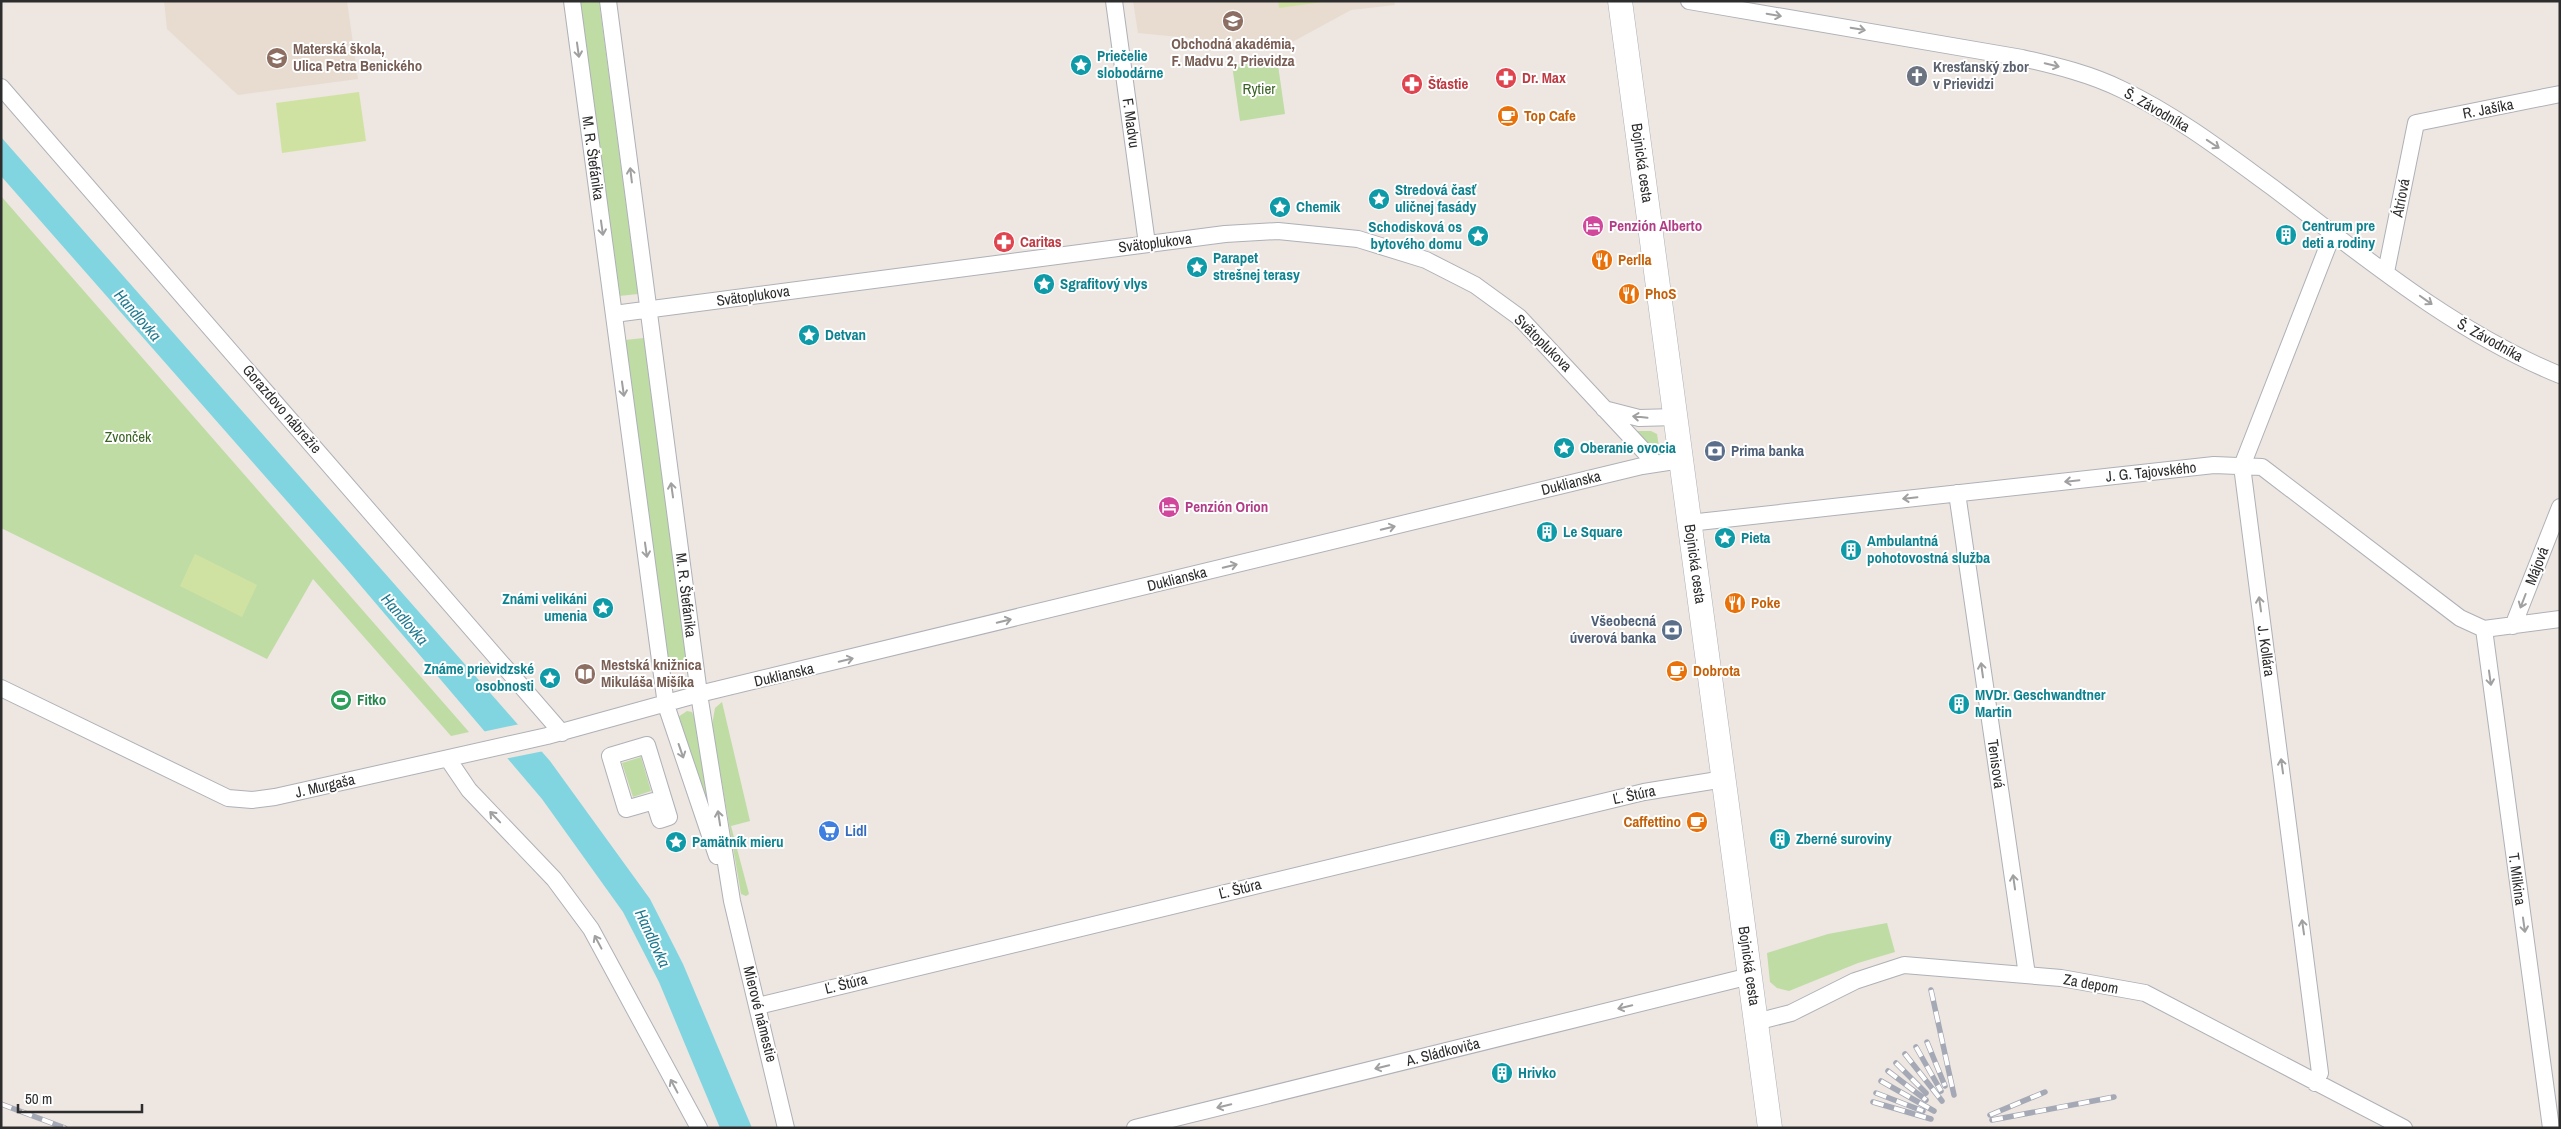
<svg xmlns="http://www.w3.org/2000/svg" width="2561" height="1129" viewBox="0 0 2561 1129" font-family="'Archivo Narrow',sans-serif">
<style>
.education{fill:#e8dcd0}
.green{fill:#bfdca5}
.pitch{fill:#d0e2a2}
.water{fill:#81d5e1}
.pier{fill:#ede6e1}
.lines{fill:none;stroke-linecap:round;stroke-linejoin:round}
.street-casing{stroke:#aeb1b7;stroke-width:18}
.secondary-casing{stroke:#aeb1b7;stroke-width:25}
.street{stroke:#fff;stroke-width:16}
.secondary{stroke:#fff;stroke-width:24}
.rail-casing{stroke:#a4a9b5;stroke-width:5.5}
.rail{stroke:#fff;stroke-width:4;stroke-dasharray:11;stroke-linecap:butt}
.oneway{stroke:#a0a0a0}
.labels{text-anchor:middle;stroke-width:4;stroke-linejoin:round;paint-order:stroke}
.education-label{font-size:15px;font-weight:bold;fill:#785e54;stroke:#fff;text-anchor:start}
.culture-label{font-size:15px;font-weight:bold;fill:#0d838f;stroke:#fff;text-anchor:start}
.worship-label{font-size:15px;font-weight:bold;fill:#5b616d;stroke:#fff;text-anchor:start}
.health-label{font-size:15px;font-weight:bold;fill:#be3a42;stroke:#fff;text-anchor:start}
.park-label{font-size:15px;fill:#3a6324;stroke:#fff}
.street-label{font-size:15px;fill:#2d2d2d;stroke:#fff}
.food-label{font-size:15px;font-weight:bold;fill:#c56008;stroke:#fff;text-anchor:start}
.hotel-label{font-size:15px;font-weight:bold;fill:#b23c85;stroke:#fff;text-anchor:start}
.service-label{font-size:15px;font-weight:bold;fill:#4e5e75;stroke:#fff;text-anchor:start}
.leisure-label{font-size:15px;font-weight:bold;fill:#27864d;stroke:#fff;text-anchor:start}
.shop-label{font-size:15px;font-weight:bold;fill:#366cbe;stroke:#fff;text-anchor:start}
.water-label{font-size:16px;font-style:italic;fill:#1e7990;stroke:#fff}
</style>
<rect width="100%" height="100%" fill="#ede6e1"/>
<!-- education -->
<path class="education" d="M164 1H347L358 79 238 95 167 29Z
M1133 1H1394L1395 5 1351 10 1283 47 1138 33Z"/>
<!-- green -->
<path class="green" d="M580 1H599L638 294 619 296Z
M1277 58 1285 114 1240 121 1232 65Z
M1 196 469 732 451 736 313 579 267 659 1 528Z
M644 338 688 668 669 671 625 340Z
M1633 431H1651L1657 434 1659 447 1648 446Z
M722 702 750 821 731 826 749 894 746 896 741 894 712 725 715 708Z
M687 711 692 712 695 720 712 813 708 814 678 717Z
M641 757 651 791 633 797 622 763Z
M1887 923 1895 952 1858 963 1789 991 1777 988 1770 982 1767 953 1828 934Z"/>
<!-- pitch -->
<path class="pitch" d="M1278 1H1323V2L1279 8Z
M359 92 366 141 282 153 276 103Z
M195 554 257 585 242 617 180 586Z"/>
<!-- water -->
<path class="water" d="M1 137 550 761 650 899 683 964 752 1128H720L659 982 623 912 542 799 344 566 1 176Z"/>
<!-- pier -->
<path class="pier" d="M520 724 544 751 504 759 482 732Z"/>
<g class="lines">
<!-- street casing -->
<g class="street-casing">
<path id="street" d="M572 1 666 705 717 856
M608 1 699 694 732 901 786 1128
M1114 1 1147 244
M1689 1 2022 58C2057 66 2091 74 2123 90 2177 116 2224 152 2272 187 2363 256 2454 332 2560 375
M1 87 562 733
M2386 272 2416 123 2560 94
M614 314 1225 234 1278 231 1358 239 1426 260 1475 285 1519 317 1656 464
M1604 409 1639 418 1676 417
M1957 493 2027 975
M1689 523 2214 465 2262 467 2460 618 2484 629 2560 619
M2513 626 2560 507
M2484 629 2551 1128
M1 688 228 798 252 800 275 797 547 736 699 694 1642 466 1681 460
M647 745 669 817 660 820 654 801 626 809 610 756Z
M448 759 469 790 554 879 591 929 699 1128
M758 1006 1644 792 1724 779
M1756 1022 1791 1013 1855 981 1904 965 2061 978 2145 993 2404 1128
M2315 1083 2320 1073 2242 466 2333 233
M1135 1128 1750 976"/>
</g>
<!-- secondary casing -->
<g class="secondary-casing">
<path id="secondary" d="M1620 1 1770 1128"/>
</g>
<!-- street -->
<use href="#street" class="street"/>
<!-- secondary -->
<use href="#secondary" class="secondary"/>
<!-- rail casing -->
<g class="rail-casing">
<path id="rail" d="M1931 990 1954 1095
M1927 1042 1945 1086
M1916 1047 1941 1091
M1905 1054 1942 1101
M1896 1063 1926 1093
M1888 1071 1926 1100
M1881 1081 1934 1111
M1876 1093 1923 1111
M1873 1102 1931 1119
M1 1104 65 1128
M1990 1115 2045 1092
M1992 1120 2114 1097"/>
</g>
<!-- rail -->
<use href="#rail" class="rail"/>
</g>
<!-- one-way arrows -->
<defs><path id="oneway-shaft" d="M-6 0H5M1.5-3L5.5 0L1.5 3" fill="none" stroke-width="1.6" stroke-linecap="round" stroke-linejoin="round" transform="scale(1.25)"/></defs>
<g class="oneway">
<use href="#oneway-shaft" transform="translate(1774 15) rotate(10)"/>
<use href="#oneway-shaft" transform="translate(1858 29) rotate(10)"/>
<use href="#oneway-shaft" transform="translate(578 50) rotate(82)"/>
<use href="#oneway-shaft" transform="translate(2052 65) rotate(13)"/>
<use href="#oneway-shaft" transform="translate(2213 144) rotate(34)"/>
<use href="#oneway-shaft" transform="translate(631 175) rotate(-97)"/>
<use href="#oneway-shaft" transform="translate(602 228) rotate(82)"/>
<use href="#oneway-shaft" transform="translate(2426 300) rotate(35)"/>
<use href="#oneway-shaft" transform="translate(623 389) rotate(82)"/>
<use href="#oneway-shaft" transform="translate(1640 417) rotate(-174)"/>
<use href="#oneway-shaft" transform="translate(2072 481) rotate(174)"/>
<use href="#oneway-shaft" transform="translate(672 490) rotate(-98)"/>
<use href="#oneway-shaft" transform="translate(1910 498) rotate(174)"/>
<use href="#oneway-shaft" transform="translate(1388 528) rotate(-14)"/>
<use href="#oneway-shaft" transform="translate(646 550) rotate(82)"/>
<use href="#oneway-shaft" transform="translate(1230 566) rotate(-14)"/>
<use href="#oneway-shaft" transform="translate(2523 601) rotate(111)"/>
<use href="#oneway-shaft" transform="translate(2260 604) rotate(-98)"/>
<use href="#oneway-shaft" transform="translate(1004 621) rotate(-14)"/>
<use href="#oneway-shaft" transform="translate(846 660) rotate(-14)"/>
<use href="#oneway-shaft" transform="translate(1982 670) rotate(-98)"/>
<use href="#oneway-shaft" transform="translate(2490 678) rotate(82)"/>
<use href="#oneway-shaft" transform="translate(681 751) rotate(71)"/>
<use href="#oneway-shaft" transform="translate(2282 766) rotate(-98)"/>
<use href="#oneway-shaft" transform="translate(495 817) rotate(-134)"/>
<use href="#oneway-shaft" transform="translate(719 818) rotate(-99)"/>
<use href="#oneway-shaft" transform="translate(2014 882) rotate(-98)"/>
<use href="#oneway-shaft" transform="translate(2524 925) rotate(82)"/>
<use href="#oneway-shaft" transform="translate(2303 927) rotate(-98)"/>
<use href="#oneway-shaft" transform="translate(598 942) rotate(-118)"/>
<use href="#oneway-shaft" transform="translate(1625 1007) rotate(166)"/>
<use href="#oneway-shaft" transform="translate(1382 1067) rotate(166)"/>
<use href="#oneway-shaft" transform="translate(674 1086) rotate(-118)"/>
<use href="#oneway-shaft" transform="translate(1224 1106) rotate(166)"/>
</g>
<!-- icons -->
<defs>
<g id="school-disc" transform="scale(1.125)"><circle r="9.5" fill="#8d6e63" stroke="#fff"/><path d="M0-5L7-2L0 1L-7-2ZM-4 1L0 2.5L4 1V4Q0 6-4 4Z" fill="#fff"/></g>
<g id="sight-disc" transform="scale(1.125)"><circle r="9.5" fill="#0f9aa8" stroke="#fff"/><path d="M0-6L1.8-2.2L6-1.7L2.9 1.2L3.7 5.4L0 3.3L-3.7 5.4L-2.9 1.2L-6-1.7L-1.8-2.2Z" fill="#fff"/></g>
<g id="church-disc" transform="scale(1.125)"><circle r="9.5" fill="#6b7280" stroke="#fff"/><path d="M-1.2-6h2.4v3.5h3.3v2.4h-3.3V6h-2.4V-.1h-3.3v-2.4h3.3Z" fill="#fff"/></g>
<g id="pharmacy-disc" transform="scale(1.125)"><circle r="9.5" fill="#e0444e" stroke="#fff"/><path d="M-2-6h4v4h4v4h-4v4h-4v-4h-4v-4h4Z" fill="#fff"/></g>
<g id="cafe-disc" transform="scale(1.125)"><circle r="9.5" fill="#e8710a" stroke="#fff"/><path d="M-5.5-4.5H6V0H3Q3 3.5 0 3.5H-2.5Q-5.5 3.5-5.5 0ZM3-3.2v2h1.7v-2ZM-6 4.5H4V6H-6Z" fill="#fff"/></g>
<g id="hotel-disc" transform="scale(1.125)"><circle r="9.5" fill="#d1479c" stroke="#fff"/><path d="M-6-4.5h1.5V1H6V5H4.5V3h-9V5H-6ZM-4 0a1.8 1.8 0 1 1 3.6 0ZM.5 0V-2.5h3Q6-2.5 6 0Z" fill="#fff"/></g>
<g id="building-disc" transform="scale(1.125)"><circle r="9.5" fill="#0f9aa8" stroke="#fff"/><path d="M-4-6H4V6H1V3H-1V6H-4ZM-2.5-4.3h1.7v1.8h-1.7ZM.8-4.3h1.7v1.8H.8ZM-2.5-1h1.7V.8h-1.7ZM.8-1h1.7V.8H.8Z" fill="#fff"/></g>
<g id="restaurant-disc" transform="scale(1.125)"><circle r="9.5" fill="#e8710a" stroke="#fff"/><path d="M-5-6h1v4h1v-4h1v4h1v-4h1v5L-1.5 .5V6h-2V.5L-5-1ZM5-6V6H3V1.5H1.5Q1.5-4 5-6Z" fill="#fff"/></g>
<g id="bank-disc" transform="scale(1.125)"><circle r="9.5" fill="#5c6f8a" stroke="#fff"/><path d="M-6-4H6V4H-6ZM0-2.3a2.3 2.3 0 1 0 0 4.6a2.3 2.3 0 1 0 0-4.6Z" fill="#fff"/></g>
<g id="library-disc" transform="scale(1.125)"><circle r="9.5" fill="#8d6e63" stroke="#fff"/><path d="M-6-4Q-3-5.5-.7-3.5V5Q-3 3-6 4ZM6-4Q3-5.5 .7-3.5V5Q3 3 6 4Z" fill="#fff"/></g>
<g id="stadium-disc" transform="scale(1.125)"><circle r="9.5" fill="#2e9e5b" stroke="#fff"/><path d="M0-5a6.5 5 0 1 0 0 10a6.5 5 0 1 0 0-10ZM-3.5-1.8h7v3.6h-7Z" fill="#fff"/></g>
<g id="supermarket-disc" transform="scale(1.125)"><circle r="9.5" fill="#3f7fe0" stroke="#fff"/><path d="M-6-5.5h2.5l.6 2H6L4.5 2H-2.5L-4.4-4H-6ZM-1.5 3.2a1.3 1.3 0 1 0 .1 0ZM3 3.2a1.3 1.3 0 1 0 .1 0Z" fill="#fff"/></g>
</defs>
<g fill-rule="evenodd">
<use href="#school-disc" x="1233" y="21"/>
<use href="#school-disc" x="277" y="58"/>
<use href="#sight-disc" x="1081" y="65"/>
<use href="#church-disc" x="1917" y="76"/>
<use href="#pharmacy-disc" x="1506" y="78"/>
<use href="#pharmacy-disc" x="1412" y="84"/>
<use href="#cafe-disc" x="1508" y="116"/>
<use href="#sight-disc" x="1379" y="199"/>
<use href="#sight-disc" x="1280" y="207"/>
<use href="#hotel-disc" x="1593" y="226"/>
<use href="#building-disc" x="2286" y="235"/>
<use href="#sight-disc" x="1478" y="236"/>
<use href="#pharmacy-disc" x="1004" y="242"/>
<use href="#restaurant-disc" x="1602" y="260"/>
<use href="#sight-disc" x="1197" y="267"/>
<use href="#sight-disc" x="1044" y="284"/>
<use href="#restaurant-disc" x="1629" y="294"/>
<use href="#sight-disc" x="809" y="335"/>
<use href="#sight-disc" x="1564" y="448"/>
<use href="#bank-disc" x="1715" y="451"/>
<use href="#hotel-disc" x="1169" y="507"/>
<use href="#building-disc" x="1547" y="532"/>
<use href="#sight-disc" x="1725" y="538"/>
<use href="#building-disc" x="1851" y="550"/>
<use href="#restaurant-disc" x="1735" y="603"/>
<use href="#sight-disc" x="603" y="608"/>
<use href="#bank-disc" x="1672" y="630"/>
<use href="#cafe-disc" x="1677" y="671"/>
<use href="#library-disc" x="585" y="674"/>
<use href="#sight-disc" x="550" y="678"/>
<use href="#stadium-disc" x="341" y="700"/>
<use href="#building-disc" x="1959" y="704"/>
<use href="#cafe-disc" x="1697" y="822"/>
<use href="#supermarket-disc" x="829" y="831"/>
<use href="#building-disc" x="1780" y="839"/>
<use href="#sight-disc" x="676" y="842"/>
<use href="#building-disc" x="1502" y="1073"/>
</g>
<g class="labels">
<!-- education labels -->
<g class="education-label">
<text x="1233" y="49" text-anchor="middle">Obchodná akadémia,<tspan x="1233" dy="17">F. Madvu 2, Prievidza</tspan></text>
<text x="293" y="54">Materská škola,<tspan x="293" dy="17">Ulica Petra Benického</tspan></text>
<text x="601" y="670">Mestská knižnica<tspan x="601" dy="17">Mikuláša Mišíka</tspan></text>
</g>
<!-- culture labels -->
<g class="culture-label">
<text x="1097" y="61">Priečelie<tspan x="1097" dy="17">slobodárne</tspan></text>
<text x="1395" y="195">Stredová časť<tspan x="1395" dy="17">uličnej fasády</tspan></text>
<text x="1296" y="212">Chemik</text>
<text x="2302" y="231">Centrum pre<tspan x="2302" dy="17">deti a rodiny</tspan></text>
<text x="1462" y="232" text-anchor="end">Schodisková os<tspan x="1462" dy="17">bytového domu</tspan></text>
<text x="1213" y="263">Parapet<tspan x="1213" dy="17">strešnej terasy</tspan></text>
<text x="1060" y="289">Sgrafitový vlys</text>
<text x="825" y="340">Detvan</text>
<text x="1580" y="453">Oberanie ovocia</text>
<text x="1563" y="537">Le Square</text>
<text x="1741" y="543">Pieta</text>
<text x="1867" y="546">Ambulantná<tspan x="1867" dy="17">pohotovostná služba</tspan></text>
<text x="587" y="604" text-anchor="end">Známi velikáni<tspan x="587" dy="17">umenia</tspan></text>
<text x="534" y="674" text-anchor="end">Známe prievidzské<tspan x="534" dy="17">osobnosti</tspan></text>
<text x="1975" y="700">MVDr. Geschwandtner<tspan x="1975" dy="17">Martin</tspan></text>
<text x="1796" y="844">Zberné suroviny</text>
<text x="692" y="847">Pamätník mieru</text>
<text x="1518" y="1078">Hrivko</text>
</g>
<!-- worship labels -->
<g class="worship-label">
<text x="1933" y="72">Kresťanský zbor<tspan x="1933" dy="17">v Prievidzi</tspan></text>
</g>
<!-- health labels -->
<g class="health-label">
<text x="1522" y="83">Dr. Max</text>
<text x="1428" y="89">Šťastie</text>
<text x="1020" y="247">Caritas</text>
</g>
<!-- park labels -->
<g class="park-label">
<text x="1259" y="94">Rytier</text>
<text x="128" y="442">Zvonček</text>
</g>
<!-- street labels -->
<g class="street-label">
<text transform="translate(2488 109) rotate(-11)" y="5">R. Jašíka</text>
<text transform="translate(2157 110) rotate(30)" y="5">Š. Závodníka</text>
<text transform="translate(1131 123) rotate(82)" y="5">F. Madvu</text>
<text transform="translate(593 158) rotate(82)" y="5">M. R. Štefánika</text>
<text transform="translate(1642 163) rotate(82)" y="5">Bojnická cesta</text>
<text transform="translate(2401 198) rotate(-79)" y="5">Átriová</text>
<text transform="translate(1155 243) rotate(-7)" y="5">Svätoplukova</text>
<text transform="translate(753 296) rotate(-8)" y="5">Svätoplukova</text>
<text transform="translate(2490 340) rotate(29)" y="5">Š. Závodníka</text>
<text transform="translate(1543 343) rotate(45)" y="5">Svätoplukova</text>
<text transform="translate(282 409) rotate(49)" y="5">Gorazdovo nábrežie</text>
<text transform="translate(2151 472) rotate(-6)" y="5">J. G. Tajovského</text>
<text transform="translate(1571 483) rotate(-14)" y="5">Duklianska</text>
<text transform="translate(1695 564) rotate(82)" y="5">Bojnická cesta</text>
<text transform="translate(2537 566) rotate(-69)" y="5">Májová</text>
<text transform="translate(1177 579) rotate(-14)" y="5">Duklianska</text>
<text transform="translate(686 595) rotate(83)" y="5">M. R. Štefánika</text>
<text transform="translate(2266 651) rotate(82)" y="5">J. Kollára</text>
<text transform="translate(784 675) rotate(-13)" y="5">Duklianska</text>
<text transform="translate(1996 764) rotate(82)" y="5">Tenisová</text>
<text transform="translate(325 786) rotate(-13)" y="5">J. Murgaša</text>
<text transform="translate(1634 795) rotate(-12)" y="5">Ľ. Štúra</text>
<text transform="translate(2517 879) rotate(82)" y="5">T. Milkina</text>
<text transform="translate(1240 889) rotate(-14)" y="5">Ľ. Štúra</text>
<text transform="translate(1749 966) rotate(82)" y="5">Bojnická cesta</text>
<text transform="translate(846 984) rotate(-14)" y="5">Ľ. Štúra</text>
<text transform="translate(2091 984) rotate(10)" y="5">Za depom</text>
<text transform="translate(760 1014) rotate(76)" y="5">Mierové námestie</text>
<text transform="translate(1443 1052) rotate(-14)" y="5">A. Sládkoviča</text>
</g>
<!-- food labels -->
<g class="food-label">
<text x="1524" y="121">Top Cafe</text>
<text x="1618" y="265">Perlla</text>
<text x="1645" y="299">PhoS</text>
<text x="1751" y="608">Poke</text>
<text x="1693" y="676">Dobrota</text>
<text x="1681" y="827" text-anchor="end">Caffettino</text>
</g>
<!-- hotel labels -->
<g class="hotel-label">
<text x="1609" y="231">Penzión Alberto</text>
<text x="1185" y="512">Penzión Orion</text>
</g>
<!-- service labels -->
<g class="service-label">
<text x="1731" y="456">Prima banka</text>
<text x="1656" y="626" text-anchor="end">Všeobecná<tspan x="1656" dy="17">úverová banka</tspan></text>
</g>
<!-- leisure labels -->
<g class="leisure-label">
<text x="357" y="705">Fitko</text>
</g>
<!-- shop labels -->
<g class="shop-label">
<text x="845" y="836">Lidl</text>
</g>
<!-- water labels -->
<g class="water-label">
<text transform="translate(138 315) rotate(49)" y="6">Handlovka</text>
<text transform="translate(405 619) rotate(49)" y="6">Handlovka</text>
<text transform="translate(653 938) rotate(65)" y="6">Handlovka</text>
</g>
</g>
<!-- border -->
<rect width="2561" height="1129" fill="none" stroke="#2d2d2d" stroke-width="5"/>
<!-- scale -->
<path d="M18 1104v8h124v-8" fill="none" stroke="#2d2d2d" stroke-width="2.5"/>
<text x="25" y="1104" font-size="15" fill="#2d2d2d" stroke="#ffffff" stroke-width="4" paint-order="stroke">50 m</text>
</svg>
